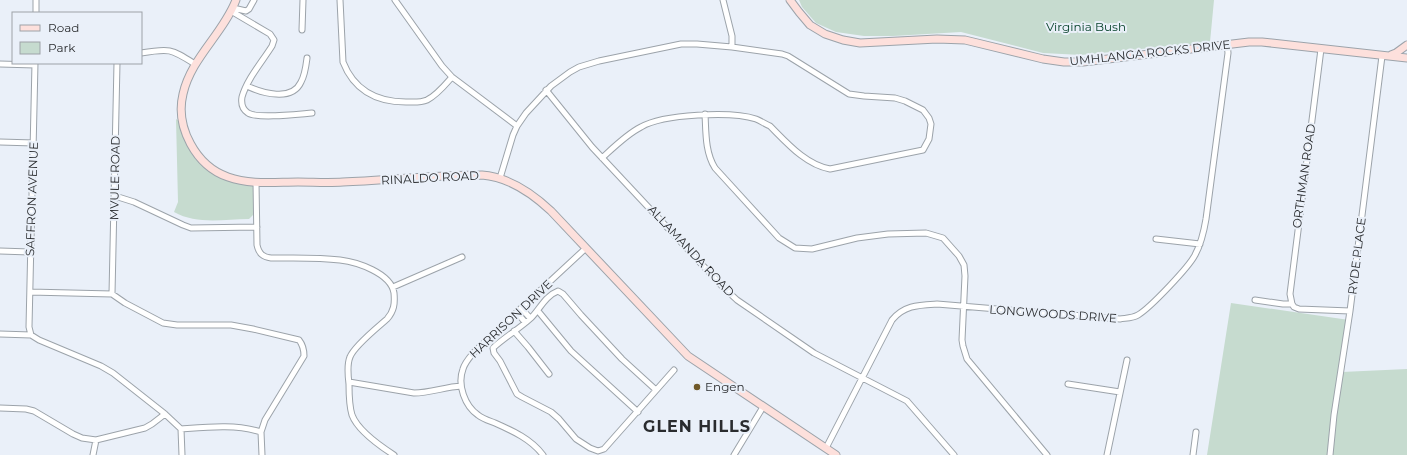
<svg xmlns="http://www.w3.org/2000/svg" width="1407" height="455" viewBox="0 0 1407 455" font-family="Montserrat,sans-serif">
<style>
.green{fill:#c6dbcf}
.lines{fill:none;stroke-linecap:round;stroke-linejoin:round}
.street-casing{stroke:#9ca3aa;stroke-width:7}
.secondary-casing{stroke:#9ca3aa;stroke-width:9}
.street{stroke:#fff;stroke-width:5}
.secondary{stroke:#fde0dc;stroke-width:7}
.poi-dot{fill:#705929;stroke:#eaf0f9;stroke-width:1.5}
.labels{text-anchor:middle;stroke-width:4;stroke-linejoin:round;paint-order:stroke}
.park-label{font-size:12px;fill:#054129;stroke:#eaf0f9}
.street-label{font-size:12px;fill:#2a2c2f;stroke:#eaf0f9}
.poi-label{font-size:12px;fill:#2a2c2f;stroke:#eaf0f9;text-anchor:start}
.district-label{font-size:16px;font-weight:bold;letter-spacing:1px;fill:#2a2c2f;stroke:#eaf0f9}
</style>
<rect width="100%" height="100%" fill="#eaf0f9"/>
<!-- green -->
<path class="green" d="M799 0H1214L1210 42 1081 55 1043 53 961 32 893 36H864L836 32 816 23 802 7Z
M176 119 179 121 204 160 230 178 255 181 254 214 249 219C224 219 197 225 174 212L178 202Z
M1231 303 1349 320 1342 372 1407 369V455H1207Z"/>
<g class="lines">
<!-- street casing -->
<g class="street-casing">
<path id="street" d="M340 0 343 62C354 90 376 102 406 102 413 102 420 103 427 100 437 95 445 85 452 77
M395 0 442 66 452 77 517 126
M723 0 732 36V47
M233 8 246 11 249 9 254 0
M231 11 270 34 274 40 272 46C262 62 247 79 242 97 241 103 242 109 248 113 258 119 299 114 312 113
M36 13V0
M302 30 303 0
M141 53C170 48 171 49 195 64
M0 64 35 65
M247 86C262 93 292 102 301 82 305 75 306 66 307 58
M546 90 592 147 723 287 737 300 814 353 907 401 954 455
M705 114C706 132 705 152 715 168L779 238 795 248 812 249 857 238 888 234 926 233 943 238 959 256 964 265 965 276 962 340 963 346 967 359 1047 455
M0 142 34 143
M500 178 513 135 517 126 526 113 551 86 570 72 579 67 599 61 681 44H697L732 47 782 54 788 56 849 94 864 96 895 98 905 101 923 110 929 118 931 124 929 139 923 150 830 169C806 165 787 143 770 126 765 124 761 121 756 119 732 111 663 114 641 127 627 134 614 147 602 158
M256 182 257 245C259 254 263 257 271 258 294 258 317 257 340 260 357 262 391 273 394 293 395 304 394 311 387 319 378 327 354 346 350 357 347 364 348 376 349 384 349 394 349 405 352 415 358 431 380 446 394 455
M115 196 134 202 183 225 191 228 257 227
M1156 239 1200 244
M0 251 30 252
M393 287 462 257
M30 292 112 294 125 303 163 323 177 325H231L253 329 299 340C303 345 304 349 304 356L265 420 261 432 262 455
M112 294 117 63
M1255 300 1283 304H1292L1294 307 1299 309 1350 311
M1292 304 1290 294 1321 49
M521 308 530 318
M538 311 571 351 638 412
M517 313 525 322
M514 331 528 347 549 374
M0 334 31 335 39 340 101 366 113 373 165 414 181 429 182 455
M31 335 29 327 35 63
M349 382 414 393C430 393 445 387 461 386
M1068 384 1120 392
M656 390 622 359 581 315 563 294 558 291C545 296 540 309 531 318 519 329 505 337 493 348L494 353 500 361 517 394 522 397 551 412 559 419 576 439 590 448 598 451 604 449 674 370
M0 408 26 409 34 411 73 434 82 438 96 440 145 428 152 424 165 414
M181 429C208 427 236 424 261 432
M826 448 892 320C904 305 919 305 937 304L1120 319C1126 318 1133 318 1138 315 1150 308 1189 267 1195 255 1201 244 1204 231 1206 219L1228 53 1227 44
M93 455 96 440
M543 455C531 439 513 431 495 423 490 421 483 419 478 415 465 406 457 385 463 369 465 362 470 357 475 351L586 248
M734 455 763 407
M1107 455 1127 360
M1193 455 1196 432
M1330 455 1334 415 1350 311 1382 56"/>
</g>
<!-- secondary casing -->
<g class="secondary-casing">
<path id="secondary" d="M236 0C223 34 191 58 183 94 175 127 196 166 228 177 250 185 275 182 298 182 313 182 328 183 343 182 389 180 436 175 482 175 508 177 533 194 551 211L688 356 836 455
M790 0 799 12 810 25 825 34 843 40 860 43 937 39 965 40 1043 59 1064 62H1083L1249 42H1262L1407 58
M1391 55 1396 53 1407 45"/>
</g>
<!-- street -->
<use href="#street" class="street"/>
<!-- secondary -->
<use href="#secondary" class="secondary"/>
</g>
<!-- markers -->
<circle class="poi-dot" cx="697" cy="387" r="4"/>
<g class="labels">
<!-- park labels -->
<g class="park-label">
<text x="1086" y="31">Virginia Bush</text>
</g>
<!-- street labels -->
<g class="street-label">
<text transform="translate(1150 53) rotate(-6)" y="4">UMHLANGA ROCKS DRIVE</text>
<text transform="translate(1304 176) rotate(-82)" y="4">ORTHMAN ROAD</text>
<text transform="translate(115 178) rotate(-89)" y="4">MVULE ROAD</text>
<text transform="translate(430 178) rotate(-3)" y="4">RINALDO ROAD</text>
<text transform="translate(32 199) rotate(-88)" y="4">SAFFRON AVENUE</text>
<text transform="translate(691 251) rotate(47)" y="4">ALLAMANDA ROAD</text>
<text transform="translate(1357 256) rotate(-83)" y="4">RYDE PLACE</text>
<text transform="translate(1053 314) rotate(4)" y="4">LONGWOODS DRIVE</text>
<text transform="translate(511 319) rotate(-43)" y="4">HARRISON DRIVE</text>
</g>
<!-- poi labels -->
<g class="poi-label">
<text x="705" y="391">Engen</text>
</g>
<!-- district labels -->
<g class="district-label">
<text x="697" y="432">GLEN HILLS</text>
</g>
</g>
<!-- legend -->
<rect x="12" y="12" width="130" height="52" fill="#eaf0f9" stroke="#9da2a8"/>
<rect x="20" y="25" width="20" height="6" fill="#fde0dc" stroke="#9da2a8"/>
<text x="48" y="32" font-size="12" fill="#2a2c2f">Road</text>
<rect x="20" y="42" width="20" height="12" fill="#c6dbcf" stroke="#9da2a8"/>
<text x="48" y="52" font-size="12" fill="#2a2c2f">Park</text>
</svg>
